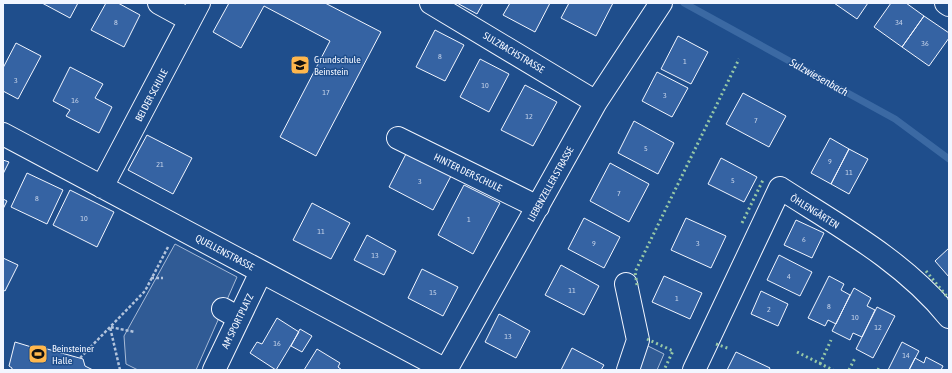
<svg xmlns="http://www.w3.org/2000/svg" width="952" height="373" viewBox="0 0 952 373" font-family="'Asap Condensed',sans-serif">
<style>
.parking{fill:#305b95;stroke:#a8bbd7}
.lines{fill:none;stroke-linecap:round;stroke-linejoin:round}
.stream{stroke:#3b69a3;stroke-width:7}
.building{fill:#3563a3;stroke:#f2f6ff}
.minor-casing{stroke:#f2f6ff;stroke-width:24}
.path{stroke:#b3c4dc;stroke-width:2.5;stroke-dasharray:3 2;stroke-linecap:butt}
.minor{stroke:#1f4e8c;stroke-width:22}
.hedge{stroke:#97c8a6;stroke-width:3;stroke-dasharray:2 3;stroke-linecap:butt}
.labels{text-anchor:middle;stroke-width:3;stroke-linejoin:round;paint-order:stroke}
.number-label{font-size:8px;fill:#c3d1e8}
.street-label{font-size:10px;fill:#f2f6ff;stroke:#1f4e8c}
.poi-label{font-size:10px;fill:#f2f6ff;stroke:#1f4e8c;text-anchor:start}
.water-label{font-size:11px;font-style:italic;fill:#f2f6ff;stroke:#1f4e8c}
</style>
<rect width="100%" height="100%" fill="#1f4e8c"/>
<!-- parking -->
<path class="parking" d="M175 244 237 277 196 370H138L126 364 124 336Z
M648 346 664 354 657 370H637Z"/>
<g class="lines">
<!-- stream -->
<path class="stream" d="M684 3 895 119 949 159"/>
</g>
<!-- building -->
<path class="building" d="M42 3H78L70 18Z
M106 3H118L140 15 124 47 91 30Z
M229 3H325L381 32 316 156 280 137 330 41 264 6 241 48 213 32Z
M457 3H483L477 14Z
M510 3H550L535 32 503 15Z
M569 3H613L596 36 561 18Z
M834 3H868L857 19Z
M891 3H906L924 16 902 47 874 27Z
M924 16 949 33V38L929 66 902 47Z
M435 30 464 45 445 81 416 67Z
M678 36 708 52 691 84 661 69Z
M16 43 41 56 18 99 3 91V68Z
M480 59 509 74 489 112 460 97Z
M70 67 103 84 95 98 112 107 99 133 66 116 70 110 53 101Z
M657 72 688 88 672 117 642 101Z
M525 85 557 102 533 146 501 130Z
M743 93 786 116 769 147 726 124Z
M634 121 674 143 658 174 618 153Z
M147 135 192 158 173 194 128 170Z
M830 138 849 149 831 184 811 173Z
M849 149 868 159 849 194 831 184Z
M407 152 451 176 433 210 389 187Z
M721 158 757 177 744 202 708 184Z
M3 160 9 162 3 174Z
M610 163 649 184 629 222 590 201Z
M27 173 63 190 47 224 11 207Z
M464 185 500 203 473 254 438 235Z
M70 190 114 212 97 247 53 225Z
M3 199 7 201 3 209Z
M312 203 350 223 331 259 293 240Z
M584 218 620 237 604 268 568 249Z
M686 218 726 236 711 268 671 250Z
M796 220 824 233 812 258 784 245Z
M367 235 396 251 384 275 354 260Z
M949 248V277L935 261Z
M779 255 812 272 800 296 767 280Z
M3 258 18 265 5 291 3 290Z
M561 265 599 286 584 315 545 295Z
M422 269 458 287 443 316 408 298Z
M664 276 702 293 690 319 652 302Z
M829 276 844 284 841 290 850 295 836 324 828 320 825 326 808 318Z
M854 288 871 298 867 306 875 310 862 337 853 333 850 340 832 331Z
M761 291 788 304 778 326 751 314Z
M877 307 895 316 873 358 856 349Z
M499 314 530 331 516 358 485 342Z
M277 318 299 332 276 370 250 353 257 342 262 344Z
M300 329 312 336 302 352 291 346Z
M15 342 38 349 40 347 83 359 85 366 93 370H12V368L9 366Z
M902 342 919 351 909 370H888Z
M572 348 604 365 601 370H561Z
M317 349 340 363 338 367 342 370H304Z
M736 352 770 368 769 370H727Z
M926 357 943 366 941 370H909L915 358 924 363Z"/>
<g class="lines">
<!-- minor casing -->
<g class="minor-casing">
<path id="minor" d="M159 3 190 20
M431 3 596 102
M946 3 949 5
M3 134 446 370
M398 138 538 207
M102 187 199 3
M626 284 638 340 628 370
M223 309 239 318
M214 370 261 272
M446 370 596 102 661 3
M694 370 780 188C839 226 904 261 949 317"/>
</g>
<!-- path -->
<path class="path" d="M151 278H163
M80 358 145 291 168 247
M120 370 110 327 135 332"/>
<!-- minor -->
<use href="#minor" class="minor"/>
<!-- hedge -->
<path class="hedge" d="M742 223 763 180
M926 271 949 299
M637 285 635 272 739 59
M647 339 673 351 664 370
M716 344 730 349
M797 352 833 370
M820 364 831 340
M849 370 855 358
M878 370 880 366"/>
</g>
<!-- icons -->
<defs>
<g id="school-square" transform="scale(1)"><rect x="-9" y="-9" width="18" height="18" rx="4" fill="#ffb74d" stroke="#1f4e8c"/><path d="M0-5L7-2L0 1L-7-2ZM-4 1L0 2.5L4 1V4Q0 6-4 4Z" fill="#111"/></g>
<g id="stadium-square" transform="scale(1)"><rect x="-9" y="-9" width="18" height="18" rx="4" fill="#ffb74d" stroke="#1f4e8c"/><path d="M0-5a6.5 5 0 1 0 0 10a6.5 5 0 1 0 0-10ZM-3.5-1.8h7v3.6h-7Z" fill="#111"/></g>
</defs>
<g fill-rule="evenodd">
<use href="#school-square" x="300" y="65"/>
<use href="#stadium-square" x="38" y="354"/>
</g>
<g class="labels">
<!-- number labels -->
<g class="number-label">
<text x="116" y="25">8</text>
<text x="899" y="25">34</text>
<text x="925" y="46">36</text>
<text x="440" y="59">8</text>
<text x="685" y="64">1</text>
<text x="16" y="83">3</text>
<text x="485" y="88">10</text>
<text x="326" y="95">17</text>
<text x="665" y="98">3</text>
<text x="75" y="103">16</text>
<text x="529" y="119">12</text>
<text x="756" y="123">7</text>
<text x="646" y="151">5</text>
<text x="830" y="164">9</text>
<text x="160" y="167">21</text>
<text x="849" y="175">11</text>
<text x="733" y="183">5</text>
<text x="420" y="184">3</text>
<text x="619" y="196">7</text>
<text x="37" y="201">8</text>
<text x="84" y="221">10</text>
<text x="469" y="222">1</text>
<text x="321" y="234">11</text>
<text x="804" y="242">6</text>
<text x="594" y="246">9</text>
<text x="698" y="246">3</text>
<text x="375" y="258">13</text>
<text x="789" y="279">4</text>
<text x="572" y="293">11</text>
<text x="433" y="295">15</text>
<text x="677" y="301">1</text>
<text x="829" y="309">8</text>
<text x="769" y="312">2</text>
<text x="855" y="320">10</text>
<text x="878" y="330">12</text>
<text x="508" y="339">13</text>
<text x="277" y="346">16</text>
<text x="906" y="358">14</text>
</g>
<!-- street labels -->
<g class="street-label">
<text transform="translate(514 52) rotate(31)" y="4">SULZBACHSTRASSE</text>
<text transform="translate(151 95) rotate(-62)" y="4">BEI DER SCHULE</text>
<text transform="translate(468 172) rotate(26)" y="4">HINTER DER SCHULE</text>
<text transform="translate(550 184) rotate(-61)" y="4">LIEBENZELLER STRASSE</text>
<text transform="translate(815 211) rotate(32)" y="4">ÖHLENGÄRTEN</text>
<text transform="translate(225 252) rotate(28)" y="4">QUELLENSTRASSE</text>
<text transform="translate(237 321) rotate(-64)" y="4">AM SPORTPLATZ</text>
</g>
<!-- poi labels -->
<g class="poi-label">
<text x="314" y="63">Grundschule<tspan x="314" dy="12">Beinstein</tspan></text>
<text x="52" y="352">Beinsteiner<tspan x="52" dy="12">Halle</tspan></text>
</g>
<!-- water labels -->
<g class="water-label">
<text transform="translate(819 77) rotate(29)" y="4">Sulzwiesenbach</text>
</g>
</g>
<!-- border -->
<rect width="952" height="373" fill="none" stroke="#f2f6ff" stroke-width="8"/>
</svg>
